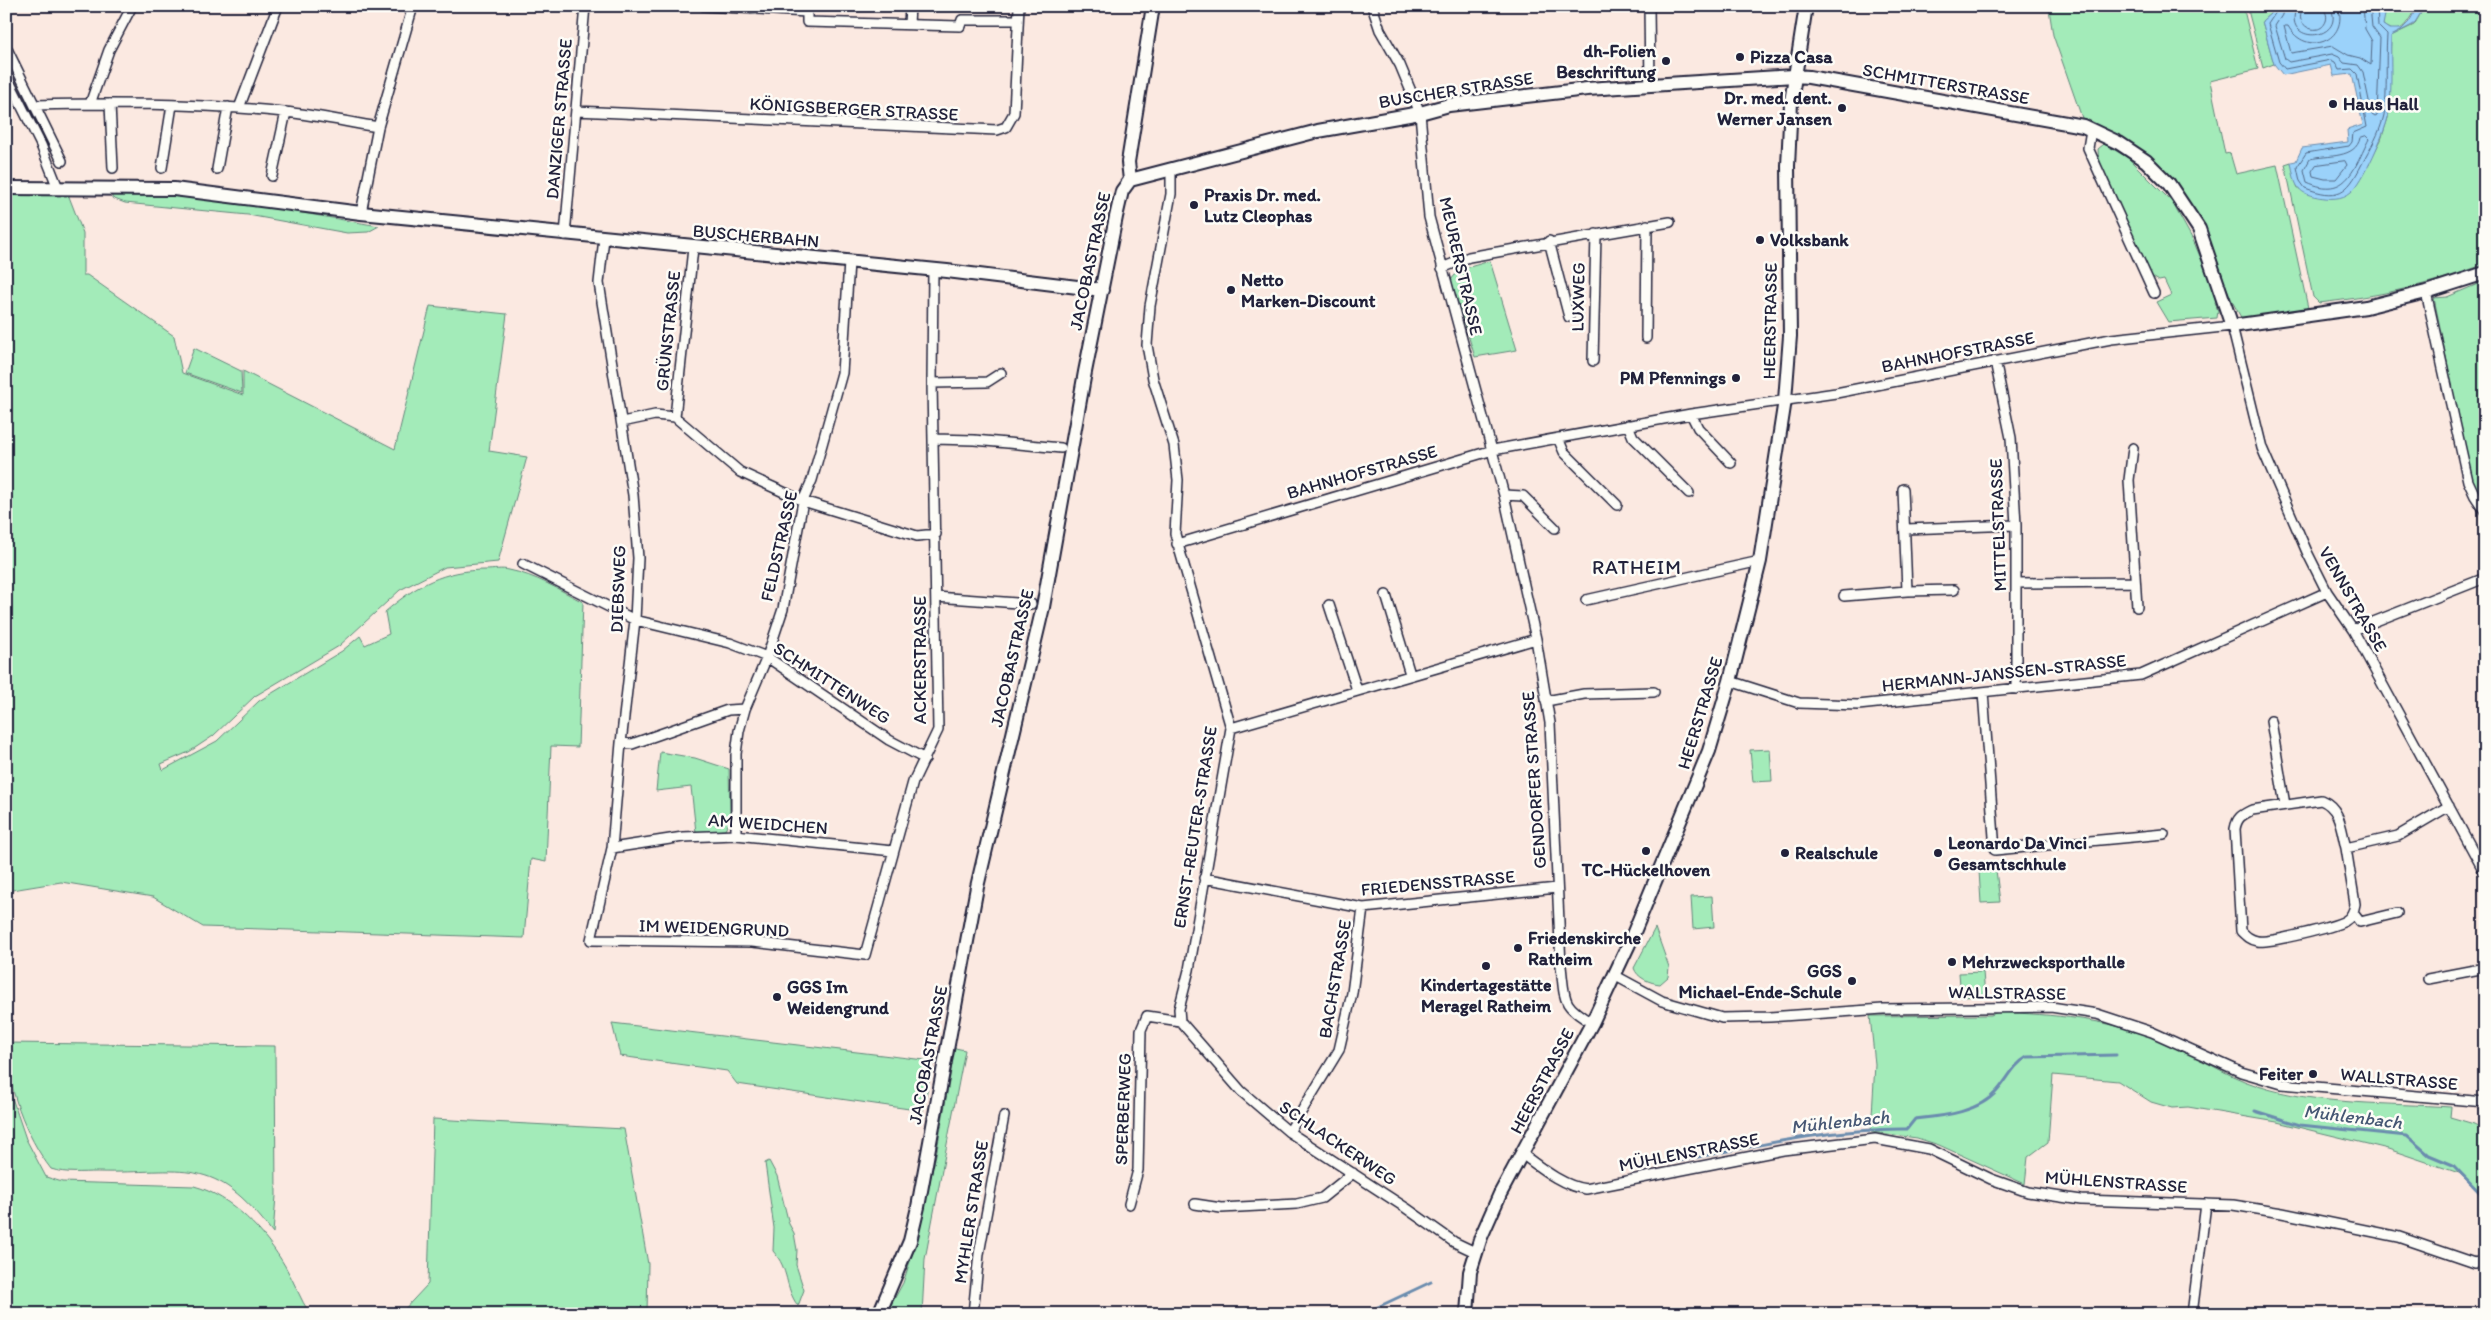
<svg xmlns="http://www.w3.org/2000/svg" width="2491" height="1320" viewBox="0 0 2491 1320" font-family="Itim,sans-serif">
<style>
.green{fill:#a3ebb9;stroke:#62867a}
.water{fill:#9bd2fa;stroke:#6b8cae}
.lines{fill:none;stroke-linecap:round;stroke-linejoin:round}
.shore{stroke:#526887;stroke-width:1}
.stream{stroke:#6b8cae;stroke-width:3}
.street-casing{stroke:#22223b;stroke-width:12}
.secondary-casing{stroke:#22223b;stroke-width:16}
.street{stroke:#fdfcf7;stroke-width:9}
.secondary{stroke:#fdfcf7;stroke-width:12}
.poi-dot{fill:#22223b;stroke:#fdfcf7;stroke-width:2}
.labels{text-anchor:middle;stroke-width:5;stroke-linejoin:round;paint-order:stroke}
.poi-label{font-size:18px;font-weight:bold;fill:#22223b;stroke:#fdfcf7;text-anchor:start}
.street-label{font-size:18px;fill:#22223b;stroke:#fdfcf7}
.water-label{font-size:19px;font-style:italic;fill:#465774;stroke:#fdfcf7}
.quarter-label{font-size:20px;letter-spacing:1px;fill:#22223b;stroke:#fdfcf7}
</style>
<rect width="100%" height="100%" fill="#fbe9e1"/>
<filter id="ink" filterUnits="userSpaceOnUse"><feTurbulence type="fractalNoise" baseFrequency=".02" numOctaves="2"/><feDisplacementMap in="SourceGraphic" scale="10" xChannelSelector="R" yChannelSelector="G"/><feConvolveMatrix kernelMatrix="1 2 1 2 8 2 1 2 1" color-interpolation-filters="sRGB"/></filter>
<g filter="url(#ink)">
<!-- green -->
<path class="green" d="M2056 6H2243L2258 69 2210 81 2225 154 2230 153 2236 174 2277 165 2308 308 2243 321 2233 303 2212 253 2176 189 2082 118 2053 35 2049 9Z
M2250 6H2272L2270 14 2262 21 2274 64 2263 68 2249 14Z
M2380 6H2418C2408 18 2403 40 2383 25L2382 9Z
M2425 6H2485V264C2427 286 2380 296 2319 303L2313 297 2285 164 2291 162 2298 189 2360 180 2381 140 2388 118 2391 36 2414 25Z
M2104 144 2127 157 2172 202 2193 240 2218 298 2215 302 2218 311 2217 318 2168 322 2156 302 2171 295 2164 280 2159 281 2151 276C2138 249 2097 174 2098 149Z
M6 194H68L83 233V275H87L174 336 182 373 243 395V371L395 449 430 306 507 314 489 451 527 457 498 562 445 567 400 590 339 646 255 696 213 736 189 752 161 764 163 770 217 741 259 701 342 651 360 636 365 645 389 634 385 612C416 585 444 570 486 570 493 570 502 568 509 570 535 575 560 590 583 602L578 747 551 746 546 862 531 859 524 938 203 927 153 897 61 882 6 891Z
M112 194C202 194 290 211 379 226L368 232 347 233 248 215 125 203 112 198Z
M1490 261 1517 350 1475 357 1451 280 1455 275 1467 270 1466 268Z
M2485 281V506L2474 494 2434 298 2447 297Z
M194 348 241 371 242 393 185 373Z
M1770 749 1772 781 1753 782 1750 750Z
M660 752 695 758 729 769 730 820 725 830 696 832 691 787 656 791Z
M1996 870 2000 902 1981 903 1979 871Z
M1712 896 1714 927 1693 929 1691 897Z
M1655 928 1669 967 1668 977 1660 984C1650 983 1637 978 1634 968Z
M1983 972 1985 996 1961 997 1959 973Z
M1998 1012C2056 1015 2103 1018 2158 1039 2192 1052 2223 1075 2258 1086 2315 1105 2391 1103 2451 1107L2450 1117 2474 1124 2485 1130V1197L2459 1173 2388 1149 2277 1122 2188 1107 2172 1108 2151 1102 2118 1081 2053 1075 2048 1142 2028 1157 2025 1184 1939 1145 1917 1138 1871 1132 1875 1064 1870 1016 1991 1015Z
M612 1023 933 1061 923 1111 737 1084 727 1071 620 1056Z
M6 1043 275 1046 276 1196 273 1233C213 1153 185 1174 97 1172 82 1172 66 1174 51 1169 26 1137 6 1084 6 1043Z
M955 1048 965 1050 925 1259 922 1314H886L903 1283 915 1246 937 1150Z
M6 1080 26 1139 46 1177 62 1182 194 1186C232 1196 266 1233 285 1266 294 1281 300 1299 310 1314H6Z
M433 1119 624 1129 648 1264 647 1314H400L428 1284Z
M769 1161 777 1176 789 1224 794 1233 797 1250 796 1265 804 1290 798 1306C784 1287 790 1270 773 1251L774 1228 765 1163Z"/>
<!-- water -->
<path class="water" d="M2272 6H2380L2385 15 2383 25 2389 29H2402L2409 22 2418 6H2425L2414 24 2391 36C2390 63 2393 91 2388 117 2385 132 2363 183 2351 192 2342 200 2329 199 2318 197 2295 193 2295 184 2291 162L2296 161 2302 148 2348 142 2347 130 2363 125 2352 74 2334 76 2331 65 2283 75 2274 64 2262 21 2270 14Z"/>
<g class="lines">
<!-- shore -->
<path class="shore" d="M2277 6 2276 12 2268 24 2279 62 2285 69 2331 60 2335 62 2339 70 2352 69 2357 74 2367 127 2353 133 2352 142 2349 146 2306 153 2297 167 2300 181 2305 188C2338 200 2347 194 2362 164 2370 149 2380 133 2384 115 2388 89 2385 62 2387 35L2378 26 2377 6
M2283 6 2282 15 2275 26 2285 59 2289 62 2332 54 2339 57 2344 63 2358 65 2363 72 2372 115 2375 117 2377 116 2380 38 2372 27 2370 6
M2297 6C2279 47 2349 42 2330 6
M2305 6C2289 23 2319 40 2326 21 2328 15 2325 11 2322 6
M2338 6C2350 41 2306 58 2288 26H2284L2291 53 2333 46 2348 55 2360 58 2371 65 2372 41 2365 29 2363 6
M2366 136 2369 139C2354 168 2347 200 2307 182L2304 170 2310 159C2327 155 2356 159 2360 138Z
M2345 161 2347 165 2336 179H2325L2313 176 2312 171 2316 165Z"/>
<!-- stream -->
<path class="stream" d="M2255 1111 2300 1125 2407 1136 2429 1155 2453 1165 2485 1198
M1663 1164C1743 1149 1825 1128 1907 1129L1915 1119C1942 1116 1978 1113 1997 1091 2008 1079 2013 1065 2027 1057L2116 1055
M1363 1314 1431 1282"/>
<!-- street casing -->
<g class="street-casing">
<path id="street" d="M704 6 807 12V22L960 26 962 20H1018
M1372 6 1380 30 1400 65 1420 113 1429 217 1504 495 1536 639 1550 723 1561 966C1565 1000 1561 1005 1592 1023
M1649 6 1650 86
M909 24 910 6
M6 47 62 161
M6 75 41 145 58 188
M90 104 109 50 132 6
M110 104 113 168
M36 105C118 103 202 103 284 112 316 115 347 122 378 127
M239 108 278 6
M576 111 997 130 1006 127 1014 113 1019 6
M2091 130 2088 148 2154 293
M162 168 172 105
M217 169 228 107
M1171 170V194L1150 306 1147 345 1153 379 1174 445 1178 480 1175 534 1231 728 1189 970 1179 1009 1180 1021
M272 176 286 112
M361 213 378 127 413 6
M565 235 585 6
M604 238 599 283 633 495 638 558 635 620 621 743 612 848 591 940 752 942 865 955 913 782 938 730 932 383 933 270
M1549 241 1569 317
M1442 268 1469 257 1670 222
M2426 292 2468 481 2475 496 2485 511
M1646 338 1647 225
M1593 361 1596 234
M1995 361 2011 438 2016 525V689
M932 383 987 382 1001 373
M1691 414 1698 428 1731 463
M675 417 693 248
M622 422 655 415 675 417 740 472 803 501 917 536 936 534
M1628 425 1633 437 1689 493
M1558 438 1564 452 1617 505
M934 439 974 440 1061 448
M2133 448 2129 480 2137 607
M1903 489 1907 591
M1504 495 1523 496 1555 528
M1906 529 2016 525
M1177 544 1493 450 1691 414 1836 393 2111 339 2232 326 2262 448 2307 552 2327 592 2353 630 2485 873
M523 564 635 620 730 643 767 657 889 740 925 759
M2016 583 2134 582
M1386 595 1410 674
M1844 596 1907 591 1954 590
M936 597 1031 604
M1586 600 1760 561
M1329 605 1357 690
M2353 630 2485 578
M1730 681 1799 703 1858 705 2141 675 2327 592
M1983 692 1995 850 2164 834
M1546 701 1584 694 1654 692
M2271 721 2285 805
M1231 728 1536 639
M621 743 632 744 728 710 745 709
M736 835V754L739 731 745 709 767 657 783 609 803 501 812 480 842 373 849 262
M612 848 683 837 736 835 893 851
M2346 848C2341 829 2341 808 2321 800L2252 810C2242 815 2237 817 2235 829L2241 931C2246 936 2250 940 2257 941 2270 943 2334 927 2345 921 2352 917 2354 911 2355 904L2346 848 2398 836 2449 806
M1204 878 1363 908 1557 888
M2353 913 2360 922 2397 913
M1614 975 1662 1001 1722 1018 1770 1017 1883 1009 2051 1007 2097 1014 2152 1032 2241 1072 2282 1084 2485 1102
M2428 979 2485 968
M1289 1132 1339 1050 1352 993 1363 908
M1522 1154C1541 1168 1563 1186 1586 1189L1783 1150 1875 1139 1929 1149 1991 1179 2028 1192 2081 1200 2233 1205 2282 1213 2399 1237 2475 1263 2485 1261
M1129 1204 1138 1170 1141 1030 1147 1016 1180 1021 1241 1091 1289 1132 1406 1208 1454 1242 1475 1252
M1195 1204 1221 1208 1297 1204 1322 1198 1353 1173
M973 1314 979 1254 1004 1116
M2192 1314 2206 1204"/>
</g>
<!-- secondary casing -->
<g class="secondary-casing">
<path id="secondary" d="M1130 180 1128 162 1153 6
M6 188 174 189 361 213 947 271 1102 290
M879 1314 910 1241 918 1207 977 887 1043 607 1085 372 1116 217 1122 191 1130 180 1318 131 1420 113 1449 105 1587 89 1794 76 1809 77 2083 126 2119 143 2146 161 2169 184 2199 229 2232 326 2366 307 2426 292 2485 273
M1467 1314 1470 1272 1481 1237 1500 1194 1592 1023 1629 944 1709 751 1730 681 1760 561 1785 400 1790 336 1788 166 1791 102 1806 6"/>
</g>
<!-- street -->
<use href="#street" class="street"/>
<!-- secondary -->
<use href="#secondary" class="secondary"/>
</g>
</g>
<!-- markers -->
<g class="poi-dot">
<circle cx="1740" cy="57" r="5"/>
<circle cx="1666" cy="61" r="5"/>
<circle cx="2333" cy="104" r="5"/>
<circle cx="1842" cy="108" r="5"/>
<circle cx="1194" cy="205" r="5"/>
<circle cx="1760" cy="240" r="5"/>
<circle cx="1231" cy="290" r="5"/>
<circle cx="1736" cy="378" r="5"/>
<circle cx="1646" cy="851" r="5"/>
<circle cx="1785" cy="853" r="5"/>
<circle cx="1938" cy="853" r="5"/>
<circle cx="1518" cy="948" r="5"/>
<circle cx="1952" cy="962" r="5"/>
<circle cx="1486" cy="966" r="5"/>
<circle cx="1852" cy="981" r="5"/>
<circle cx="777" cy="997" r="5"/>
<circle cx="2313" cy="1074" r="5"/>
</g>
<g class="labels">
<!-- poi labels -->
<g class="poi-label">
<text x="1656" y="57" text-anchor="end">dh-Folien<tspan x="1656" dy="21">Beschriftung</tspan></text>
<text x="1750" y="63">Pizza Casa</text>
<text x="1832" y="104" text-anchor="end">Dr. med. dent.<tspan x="1832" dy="21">Werner Jansen</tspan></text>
<text x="2343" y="110">Haus Hall</text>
<text x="1204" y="201">Praxis Dr. med.<tspan x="1204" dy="21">Lutz Cleophas</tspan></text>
<text x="1770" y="246">Volksbank</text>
<text x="1241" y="286">Netto<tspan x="1241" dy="21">Marken-Discount</tspan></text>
<text x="1726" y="384" text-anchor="end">PM Pfennings</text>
<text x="1948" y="849">Leonardo Da Vinci<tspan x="1948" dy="21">Gesamtschhule</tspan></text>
<text x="1795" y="859">Realschule</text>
<text x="1646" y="876" text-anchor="middle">TC-Hückelhoven</text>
<text x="1528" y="944">Friedenskirche<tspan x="1528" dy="21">Ratheim</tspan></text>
<text x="1962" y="968">Mehrzwecksporthalle</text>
<text x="1842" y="977" text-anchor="end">GGS<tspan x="1842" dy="21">Michael-Ende-Schule</tspan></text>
<text x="1486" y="991" text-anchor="middle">Kindertagestätte<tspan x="1486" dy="21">Meragel Ratheim</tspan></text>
<text x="787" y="993">GGS Im<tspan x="787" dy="21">Weidengrund</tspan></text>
<text x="2303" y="1080" text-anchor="end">Feiter</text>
</g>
<!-- street labels -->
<g class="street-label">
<text transform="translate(1946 84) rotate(10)" y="6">SCHMITTERSTRASSE</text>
<text transform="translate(1456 90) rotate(-9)" y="6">BUSCHER STRASSE</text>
<text transform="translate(854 109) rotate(3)" y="6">KÖNIGSBERGER STRASSE</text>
<text transform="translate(559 119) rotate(-85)" y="6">DANZIGER STRASSE</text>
<text transform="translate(756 236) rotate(5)" y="6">BUSCHERBAHN</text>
<text transform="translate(1090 261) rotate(-78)" y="6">JACOBASTRASSE</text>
<text transform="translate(1461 266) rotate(77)" y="6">MEURERSTRASSE</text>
<text transform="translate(1578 297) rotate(-89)" y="6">LUXWEG</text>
<text transform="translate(1770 321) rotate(-89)" y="6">HEERSTRASSE</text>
<text transform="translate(668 331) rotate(-84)" y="6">GRÜNSTRASSE</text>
<text transform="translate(1958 352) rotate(-11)" y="6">BAHNHOFSTRASSE</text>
<text transform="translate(1362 472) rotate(-16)" y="6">BAHNHOFSTRASSE</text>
<text transform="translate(1998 525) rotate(-92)" y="6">MITTELSTRASSE</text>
<text transform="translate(779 546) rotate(-77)" y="6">FELDSTRASSE</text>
<text transform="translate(618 589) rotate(-88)" y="6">DIEBSWEG</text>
<text transform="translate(2353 599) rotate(60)" y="6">VENNSTRASSE</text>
<text transform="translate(1012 658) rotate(-77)" y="6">JACOBASTRASSE</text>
<text transform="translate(920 660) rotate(-90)" y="6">ACKERSTRASSE</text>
<text transform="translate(2004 673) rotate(-6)" y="6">HERMANN-JANSSEN-STRASSE</text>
<text transform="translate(832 683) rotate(33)" y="6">SCHMITTENWEG</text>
<text transform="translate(1700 713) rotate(-73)" y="6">HEERSTRASSE</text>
<text transform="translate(1534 780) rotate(-94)" y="6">GENDORFER STRASSE</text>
<text transform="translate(768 824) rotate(4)" y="6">AM WEIDCHEN</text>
<text transform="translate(1195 827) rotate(-81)" y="6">ERNST-REUTER-STRASSE</text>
<text transform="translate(1438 883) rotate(-5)" y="6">FRIEDENSSTRASSE</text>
<text transform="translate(714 928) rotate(2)" y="6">IM WEIDENGRUND</text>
<text transform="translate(1335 979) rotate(-80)" y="6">BACHSTRASSE</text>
<text transform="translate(2007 993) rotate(1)" y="6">WALLSTRASSE</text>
<text transform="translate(928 1055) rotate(-79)" y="6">JACOBASTRASSE</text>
<text transform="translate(2399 1079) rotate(5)" y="6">WALLSTRASSE</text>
<text transform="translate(1542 1081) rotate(-62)" y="6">HEERSTRASSE</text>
<text transform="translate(1123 1109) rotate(-88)" y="6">SPERBERWEG</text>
<text transform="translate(1338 1143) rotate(34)" y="6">SCHLACKERWEG</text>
<text transform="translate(1689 1152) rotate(-11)" y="6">MÜHLENSTRASSE</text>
<text transform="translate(2116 1182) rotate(4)" y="6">MÜHLENSTRASSE</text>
<text transform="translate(971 1212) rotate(-81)" y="6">MYHLER STRASSE</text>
</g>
<!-- water labels -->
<g class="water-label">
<text transform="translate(2353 1116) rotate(7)" y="7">Mühlenbach</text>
<text transform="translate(1840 1121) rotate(-6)" y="7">Mühlenbach</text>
</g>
<!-- quarter labels -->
<g class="quarter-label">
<text x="1637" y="574">RATHEIM</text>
</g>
</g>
<!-- margin -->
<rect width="2491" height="1320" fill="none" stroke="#fdfcf7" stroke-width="25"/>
<rect x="12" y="12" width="2466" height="1295" fill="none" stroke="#22223b" stroke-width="2" filter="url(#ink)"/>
</svg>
